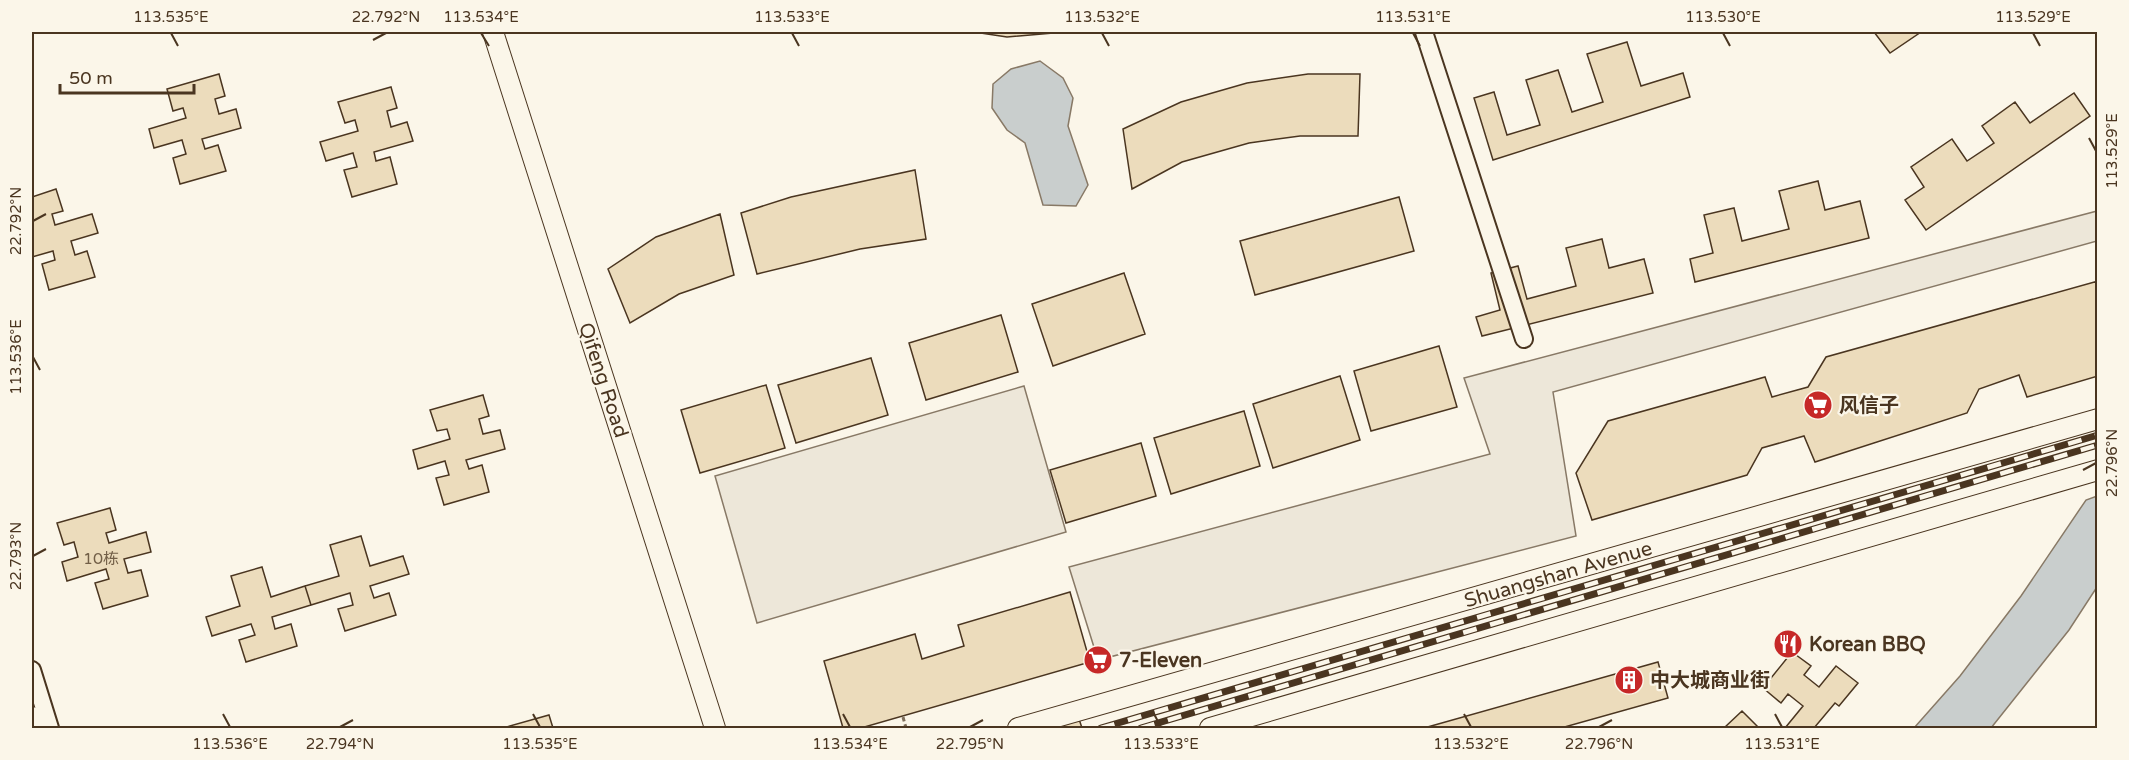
<svg xmlns="http://www.w3.org/2000/svg" width="2129" height="760" viewBox="0 0 2129 760" font-family="'Varela Round','Noto Sans SC',sans-serif">
<style>
.parking{fill:#ede7d9;stroke:#887966;stroke-width:1.5}
.water{fill:#c9cecd;stroke:#887966;stroke-width:1.5}
.building{fill:#ecdcbc;stroke:#4a3520;stroke-width:1.5}
.lines{fill:none;stroke-linecap:round;stroke-linejoin:round}
.minor-casing{stroke:#4a3520;stroke-width:20}
.tertiary-casing{stroke:#4a3520;stroke-width:22}
.path{stroke:#7f6f5c;stroke-width:3;stroke-dasharray:4.5 3;stroke-linecap:butt}
.minor{stroke:#fbf6e9;stroke-width:16}
.tertiary{stroke:#fbf6e9;stroke-width:20}
.rail-casing{stroke:#4a3520;stroke-width:7}
.rail{stroke:#fbf6e9;stroke-width:4.5;stroke-dasharray:14;stroke-linecap:butt}
.ticks{fill:none;stroke:#4a3520;stroke-width:2}
.labels{text-anchor:middle;stroke-width:4.5;stroke-linejoin:round;paint-order:stroke}
.number-label{font-size:16px;fill:#725f47}
.street-label{font-size:20px;fill:#4a3520;stroke:#fbf6e9}
.poi-label{font-size:20px;font-weight:bold;fill:#4a3520;stroke:#fbf6e9;text-anchor:start}
.neatline{fill:none;stroke:#4a3520;stroke-width:2}
.ticks-label{font-size:15px;text-anchor:middle;fill:#4a3520}
</style>
<rect width="100%" height="100%" fill="#fbf6e9"/>
<!-- parking -->
<path class="parking" d="M2097 211V241L1553 392 1576 536 1098 660 1069 567 1490 454 1464 378Z
M1024 386 1066 532 757 623 715 476Z"/>
<!-- water -->
<path class="water" d="M1040 61 1063 78 1073 98 1068 126 1088 185 1076 206 1043 205 1025 143 1007 130 992 108 993 84 1011 69Z
M2097 496V587L2069 630 1991 728H1914L1960 676 2021 596 2086 500Z"/>
<!-- building -->
<path class="building" d="M974 32H1065L1007 37Z
M1874 32H1921L1890 53Z
M1627 42 1641 86 1683 73 1690 97 1493 160 1474 98 1494 92 1507 135 1540 125 1526 80 1558 70 1572 112 1603 102 1587 54Z
M219 74 225 96 215 99 219 114 236 109 241 128 202 139 205 149 218 145 226 171 180 184 173 158 186 154 182 140 154 148 149 129 186 118 183 108 173 111 167 89Z
M1308 74H1360L1358 136H1300L1249 143 1182 162 1132 189 1123 129 1181 102 1247 83Z
M391 87 397 108 387 111 391 127 407 122 413 141 374 152 376 161 390 157 397 184 352 197 344 170 357 167 353 153 326 161 320 142 358 131 355 120 345 123 338 102Z
M2074 93 2090 116 1926 230 1905 200 1924 187 1911 167 1952 139 1967 161 1994 143 1982 126 2015 102 2030 123Z
M915 170 926 239 860 249 757 274 741 213 791 197Z
M1818 181 1825 210 1860 201 1869 238 1695 282 1690 259 1713 253 1704 215 1734 208 1742 241 1789 229 1779 191Z
M56 189 63 211 52 214 55 225 92 214 98 233 71 241 75 255 87 251 95 277 49 290 42 264 55 260 53 251 32 257V197Z
M1399 197 1414 251 1255 295 1240 241Z
M720 214 734 275 679 294 630 323 608 269 656 237Z
M1602 239 1609 268 1644 259 1653 293 1482 336 1476 317 1500 310 1491 273 1518 266 1527 299 1576 286 1566 248Z
M1124 273 1145 334 1053 366 1032 304Z
M2098 281V376L2027 397 2019 375 1979 389 1967 413 1815 462 1804 436 1762 448 1747 475 1592 520 1576 473 1608 421 1765 377 1772 397 1808 387 1826 357Z
M1001 315 1018 372 926 400 909 343Z
M1439 346 1457 407 1371 431 1354 371Z
M871 358 888 415 796 443 778 385Z
M1340 376 1360 440 1273 468 1253 404Z
M766 385 785 448 700 473 681 410Z
M483 395 489 416 479 419 483 434 500 430 505 449 466 460 469 469 482 465 489 492 444 505 436 478 449 475 445 461 418 469 413 450 450 439 447 429 437 431 430 410Z
M1244 411 1260 466 1171 494 1154 438Z
M1141 443 1156 496 1066 523 1050 470Z
M110 508 116 530 106 533 109 543 146 532 151 552 124 559 128 573 141 570 148 596 103 609 95 583 109 579 106 569 67 581 62 562 78 557 74 542 64 545 57 523Z
M361 536 370 566 403 556 409 574 370 586 374 598 389 593 396 615 345 631 338 609 353 605 350 593 311 605 305 586 339 576 330 545Z
M262 567 271 597 305 586 311 605 272 617 275 629 291 624 297 646 246 662 239 640 255 635 251 624 212 636 206 617 240 606 231 576Z
M1070 592 1090 662 861 728H843L824 661 915 634 922 659 964 646 958 625Z
M1792 652 1811 666 1804 675 1819 687 1836 666 1858 683 1839 706 1835 703 1814 728H1785L1803 706 1788 694 1781 703 1763 688Z
M1658 662 1668 698 1561 728H1424Z
M1742 711 1759 728H1724Z
M549 715 553 728H503Z
M1078 716 1082 728H1035Z"/>
<g class="lines">
<!-- minor casing -->
<g class="minor-casing">
<path id="minor" d="M1424 32 1524 339
M32 670 50 728
M32 715 36 728"/>
</g>
<!-- tertiary casing -->
<g class="tertiary-casing">
<path id="tertiary" d="M493 32 715 728
M1018 728 2098 419
M1210 728 2098 470"/>
</g>
<!-- path -->
<path class="path" d="M903 717 906 728"/>
<!-- minor -->
<use href="#minor" class="minor"/>
<!-- tertiary -->
<use href="#tertiary" class="tertiary"/>
<!-- rail casing -->
<g class="rail-casing">
<path id="rail" d="M1101 728 2098 435
M1141 728 2098 445"/>
</g>
<!-- rail -->
<use href="#rail" class="rail"/>
</g>
<!-- ticks -->
<path class="ticks" d="M171 33 178 46M481 33 489 46M792 33 799 46M1102 33 1109 46M1413 33 1420 46M1723 33 1730 46M2033 33 2040 46M373 40 386 33M2089 138 2096 151M33 221 46 214M33 357 40 370M2083 470 2096 463M33 556 46 549M223 714 230 727M533 714 540 727M843 714 850 727M1154 714 1161 727M1464 714 1471 727M1775 714 1782 727M340 727 353 720M970 727 983 720M1599 727 1612 720"/>
<!-- icons -->
<defs>
<g id="supermarket-disc" transform="scale(1.5)"><circle r="9.5" fill="#c62828" stroke="#fbf6e9"/><path d="M-6-5.5h2.5l.6 2H6L4.5 2H-2.5L-4.4-4H-6ZM-1.5 3.2a1.3 1.3 0 1 0 .1 0ZM3 3.2a1.3 1.3 0 1 0 .1 0Z" fill="#fff"/></g>
<g id="restaurant-disc" transform="scale(1.5)"><circle r="9.5" fill="#c62828" stroke="#fbf6e9"/><path d="M-5-6h1v4h1v-4h1v4h1v-4h1v5L-1.5 .5V6h-2V.5L-5-1ZM5-6V6H3V1.5H1.5Q1.5-4 5-6Z" fill="#fff"/></g>
<g id="building-disc" transform="scale(1.5)"><circle r="9.5" fill="#c62828" stroke="#fbf6e9"/><path d="M-4-6H4V6H1V3H-1V6H-4ZM-2.5-4.3h1.7v1.8h-1.7ZM.8-4.3h1.7v1.8H.8ZM-2.5-1h1.7V.8h-1.7ZM.8-1h1.7V.8H.8Z" fill="#fff"/></g>
</defs>
<g fill-rule="evenodd">
<use href="#supermarket-disc" x="1818" y="405"/>
<use href="#restaurant-disc" x="1788" y="644"/>
<use href="#supermarket-disc" x="1098" y="660"/>
<use href="#building-disc" x="1629" y="680"/>
</g>
<g class="labels">
<!-- number labels -->
<g class="number-label">
<text x="101" y="564">10栋</text>
</g>
<!-- street labels -->
<g class="street-label">
<text transform="translate(604 380) rotate(72)" y="7">Qifeng Road</text>
<text transform="translate(1558 574) rotate(-16)" y="7">Shuangshan Avenue</text>
</g>
<!-- poi labels -->
<g class="poi-label">
<text x="1839" y="412">风信子</text>
<text x="1809" y="651">Korean BBQ</text>
<text x="1119" y="667">7-Eleven</text>
<text x="1650" y="687">中大城商业街</text>
</g>
</g>
<!-- border -->
<rect width="2129" height="760" fill="none" stroke="#fbf6e9" stroke-width="66"/>
<!-- scale -->
<path d="M60 84v9h134v-9" fill="none" stroke="#4a3520" stroke-width="3"/>
<text x="69" y="84" font-size="18" fill="#4a3520" stroke="#fbf6e9" stroke-width="4.5" paint-order="stroke">50 m</text>
<rect x="33" y="33" width="2063" height="694" class="neatline"/>
<g class="ticks-label">
<text x="171" y="22">113.535°E</text>
<text x="386" y="22">22.792°N</text>
<text x="481" y="22">113.534°E</text>
<text x="792" y="22">113.533°E</text>
<text x="1102" y="22">113.532°E</text>
<text x="1413" y="22">113.531°E</text>
<text x="1723" y="22">113.530°E</text>
<text x="2033" y="22">113.529°E</text>
<text transform="translate(2112 151) rotate(-90)" y="5">113.529°E</text>
<text transform="translate(16 221) rotate(-90)" y="5">22.792°N</text>
<text transform="translate(16 357) rotate(-90)" y="5">113.536°E</text>
<text transform="translate(2112 463) rotate(-90)" y="5">22.796°N</text>
<text transform="translate(16 556) rotate(-90)" y="5">22.793°N</text>
<text x="230" y="749">113.536°E</text>
<text x="340" y="749">22.794°N</text>
<text x="540" y="749">113.535°E</text>
<text x="850" y="749">113.534°E</text>
<text x="970" y="749">22.795°N</text>
<text x="1161" y="749">113.533°E</text>
<text x="1471" y="749">113.532°E</text>
<text x="1599" y="749">22.796°N</text>
<text x="1782" y="749">113.531°E</text>
</g>
</svg>
